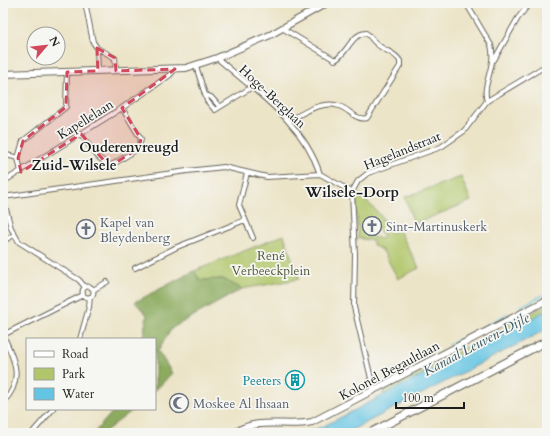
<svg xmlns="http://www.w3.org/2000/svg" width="550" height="436" viewBox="0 0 550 436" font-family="Cardo,serif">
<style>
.green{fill:#b1c66a;stroke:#667143;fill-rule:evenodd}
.forest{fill:#8cab5e;stroke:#54643d}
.water{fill:#64c4e3;stroke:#407080}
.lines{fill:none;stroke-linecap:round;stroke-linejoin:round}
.stream{stroke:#64c4e3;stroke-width:1.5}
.street-casing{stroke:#656258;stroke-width:6}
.secondary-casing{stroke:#656258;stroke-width:8}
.primary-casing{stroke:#656258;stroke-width:9}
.street{stroke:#fff;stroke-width:4}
.secondary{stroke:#fff;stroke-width:6}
.primary{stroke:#fff;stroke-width:7}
.marked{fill:#d1495b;fill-opacity:0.2;stroke:#d1495b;stroke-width:3;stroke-dasharray:8 5;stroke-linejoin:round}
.labels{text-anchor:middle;stroke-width:3.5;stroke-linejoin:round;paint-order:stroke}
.street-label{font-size:13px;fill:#1c1c1c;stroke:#f6f6f2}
.worship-label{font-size:13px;fill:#5b616d;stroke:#f6f6f2;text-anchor:start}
.park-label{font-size:13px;fill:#505837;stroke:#f6f6f2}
.culture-label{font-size:13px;fill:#0d838f;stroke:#f6f6f2;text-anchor:end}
.neighbourhood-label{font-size:14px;font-weight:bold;fill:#1c1c1c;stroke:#f6f6f2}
.water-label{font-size:14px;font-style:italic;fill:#355762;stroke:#f6f6f2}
.quarter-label{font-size:15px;font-weight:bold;fill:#1c1c1c;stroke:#f6f6f2}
</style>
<rect width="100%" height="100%" fill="#f6f6f2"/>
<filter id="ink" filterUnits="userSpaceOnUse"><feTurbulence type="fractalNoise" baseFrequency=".025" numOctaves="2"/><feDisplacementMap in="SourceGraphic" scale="8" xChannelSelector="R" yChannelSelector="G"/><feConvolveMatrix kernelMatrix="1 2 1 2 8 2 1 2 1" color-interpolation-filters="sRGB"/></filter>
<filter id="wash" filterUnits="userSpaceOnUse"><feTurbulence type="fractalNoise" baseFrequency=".012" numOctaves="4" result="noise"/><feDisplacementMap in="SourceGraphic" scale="16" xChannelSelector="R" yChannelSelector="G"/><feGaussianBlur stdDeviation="0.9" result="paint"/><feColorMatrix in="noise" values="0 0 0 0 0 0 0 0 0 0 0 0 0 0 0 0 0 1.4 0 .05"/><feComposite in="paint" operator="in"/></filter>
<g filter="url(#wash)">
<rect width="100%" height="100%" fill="#ece4c7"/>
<!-- green -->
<path class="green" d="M461 177 471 201 414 224 405 197Z
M360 194 382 217 391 233 398 229 399 230 419 268 398 279 383 251 373 245V241L358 238 356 206 357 205 356 202ZM370 218 382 234 383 237 380 239 377 237 375 239 364 224Z
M284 235 299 279 242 289 223 279 200 280 194 271Z
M547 305V310L388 393 383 394 382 392Z"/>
<!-- forest -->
<path class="forest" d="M194 271 200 280 223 279 242 289 172 328 158 351 172 373 155 391V339H139L143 336 147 315 135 302Z
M115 409H134L103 433H94Z"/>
<!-- water -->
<path class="water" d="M547 310V329L346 433H304L324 426Z"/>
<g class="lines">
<!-- stream -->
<path class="stream" d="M520 307 547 293
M476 331 507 314
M448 345 464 337"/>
</g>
</g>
<g filter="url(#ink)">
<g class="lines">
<!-- street casing -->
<g class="street-casing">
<path id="street" d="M89 3 86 7 93 42 97 48 98 71
M466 3 491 45C497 67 481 84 487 101
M282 28 335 60C347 54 351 34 366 33 371 36 372 41 377 44 384 51 395 52 400 61V66L367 118C356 121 349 109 339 106 322 100 303 113 289 121
M97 48 115 58 116 71
M217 58C256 92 303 122 320 174
M494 60 518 18 530 3
M196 66 207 101 215 110 252 87
M206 95 211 97 219 106
M81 134C88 144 99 163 112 165L139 148 141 139 122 108
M3 154 18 158
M21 172 18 158 23 141 66 107 67 72
M247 173 239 205 253 238
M3 182 122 108 170 75 175 69
M3 197 187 171 224 167 267 177 320 174 352 192
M3 198 11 228 19 242 79 280 85 287
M3 241 14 235
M135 268 177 247 245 220
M82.5 292a5.5 5.5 0 1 1 11 0a5.5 5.5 0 1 1-11 0Z
M93 290 107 282
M3 335 83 295
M3 335C14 358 25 381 3 402
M80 339 89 307 90 297
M374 391 354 307 355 255 352 192 358 181 368 173 441 147 464 131 487 101 547 65
M32 433 53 409"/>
</g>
<!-- secondary casing -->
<g class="secondary-casing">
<path id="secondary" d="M3 74 186 68 217 58 270 35 327 3
M234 433C259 416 285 428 312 422L547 300"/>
</g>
<!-- primary casing -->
<g class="primary-casing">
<path id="primary" d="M370 433 547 341"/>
</g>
<!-- street -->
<use href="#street" class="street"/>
<!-- secondary -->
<use href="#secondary" class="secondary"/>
<!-- primary -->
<use href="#primary" class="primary"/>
</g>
</g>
<!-- marked area -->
<path class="marked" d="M97 48 115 58 116 71 175 69 122 108 141 139 139 148 112 165 107 164 81 134 21 172 18 158 23 141 66 107 67 72 98 71Z"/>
<!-- icons -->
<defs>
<g id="church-ring" transform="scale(1)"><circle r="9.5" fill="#f6f6f2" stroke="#6b7280" stroke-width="1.5"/><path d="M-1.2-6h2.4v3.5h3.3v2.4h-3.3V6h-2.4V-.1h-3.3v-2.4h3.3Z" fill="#6b7280"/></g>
<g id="building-ring" transform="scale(1)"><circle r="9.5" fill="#f6f6f2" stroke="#0f9aa8" stroke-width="1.5"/><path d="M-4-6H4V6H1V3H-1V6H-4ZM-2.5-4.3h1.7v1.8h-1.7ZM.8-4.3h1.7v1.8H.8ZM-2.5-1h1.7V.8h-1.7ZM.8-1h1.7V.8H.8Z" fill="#0f9aa8"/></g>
<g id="mosque-ring" transform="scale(1)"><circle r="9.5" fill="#f6f6f2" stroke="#6b7280" stroke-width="1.5"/><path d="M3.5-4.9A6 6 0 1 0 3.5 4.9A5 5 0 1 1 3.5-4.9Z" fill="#6b7280"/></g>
</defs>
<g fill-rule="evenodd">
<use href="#church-ring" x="372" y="226"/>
<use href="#church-ring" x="86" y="229"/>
<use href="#building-ring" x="295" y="380"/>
<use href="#mosque-ring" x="179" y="403"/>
</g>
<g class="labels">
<!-- street labels -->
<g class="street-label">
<text transform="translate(273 96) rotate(43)" y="5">Hoge-Berglaan</text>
<text transform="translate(85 119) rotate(-32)" y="5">Kapellelaan</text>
<text transform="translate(402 150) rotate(-22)" y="5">Hagelandstraat</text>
<text transform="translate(389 370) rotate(-28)" y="5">Kolonel Begaultlaan</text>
</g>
<!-- worship labels -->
<g class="worship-label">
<text x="100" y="227">Kapel van<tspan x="100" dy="15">Bleydenberg</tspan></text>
<text x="386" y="231">Sint-Martinuskerk</text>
<text x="193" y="408">Moskee Al Ihsaan</text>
</g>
<!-- park labels -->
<g class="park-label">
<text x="271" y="260">René<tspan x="271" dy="15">Verbeeckplein</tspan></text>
</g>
<!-- culture labels -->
<g class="culture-label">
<text x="281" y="385">Peeters</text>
</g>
<!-- neighbourhood labels -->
<g class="neighbourhood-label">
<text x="129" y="152">Ouderenvreugd</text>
<text x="74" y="170">Zuid-Wilsele</text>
</g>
<!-- water labels -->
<g class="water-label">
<text transform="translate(476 344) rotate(-28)" y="5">Kanaal Leuven-Dijle</text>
</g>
<!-- quarter labels -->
<g class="quarter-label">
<text x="352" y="197">Wilsele-Dorp</text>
</g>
</g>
<!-- margin -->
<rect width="550" height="436" fill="none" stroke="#f6f6f2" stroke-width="16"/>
<!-- legend -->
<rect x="26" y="338" width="130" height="72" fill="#f6f6f2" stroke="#9f9f9c"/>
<rect x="34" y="351" width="20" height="6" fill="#ffffff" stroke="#9f9f9c"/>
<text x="62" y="358" font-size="12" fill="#1c1c1c">Road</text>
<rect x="34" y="368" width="20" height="12" fill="#b1c66a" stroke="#9f9f9c"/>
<text x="62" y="378" font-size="12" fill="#1c1c1c">Park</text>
<rect x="34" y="388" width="20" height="12" fill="#64c4e3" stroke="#9f9f9c"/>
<text x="62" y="398" font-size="12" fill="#1c1c1c">Water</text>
<!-- north arrow -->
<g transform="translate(46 46) rotate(62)"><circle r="19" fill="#f6f6f2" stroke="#9f9f9c"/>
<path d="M0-3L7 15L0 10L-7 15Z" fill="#d1495b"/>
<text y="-6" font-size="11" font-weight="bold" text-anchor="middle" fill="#1c1c1c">N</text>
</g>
<!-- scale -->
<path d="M396 402v6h68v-6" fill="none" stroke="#1c1c1c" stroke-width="2"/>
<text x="402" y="402" font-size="12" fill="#1c1c1c" stroke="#f6f6f2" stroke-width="3" paint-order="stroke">100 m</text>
</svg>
